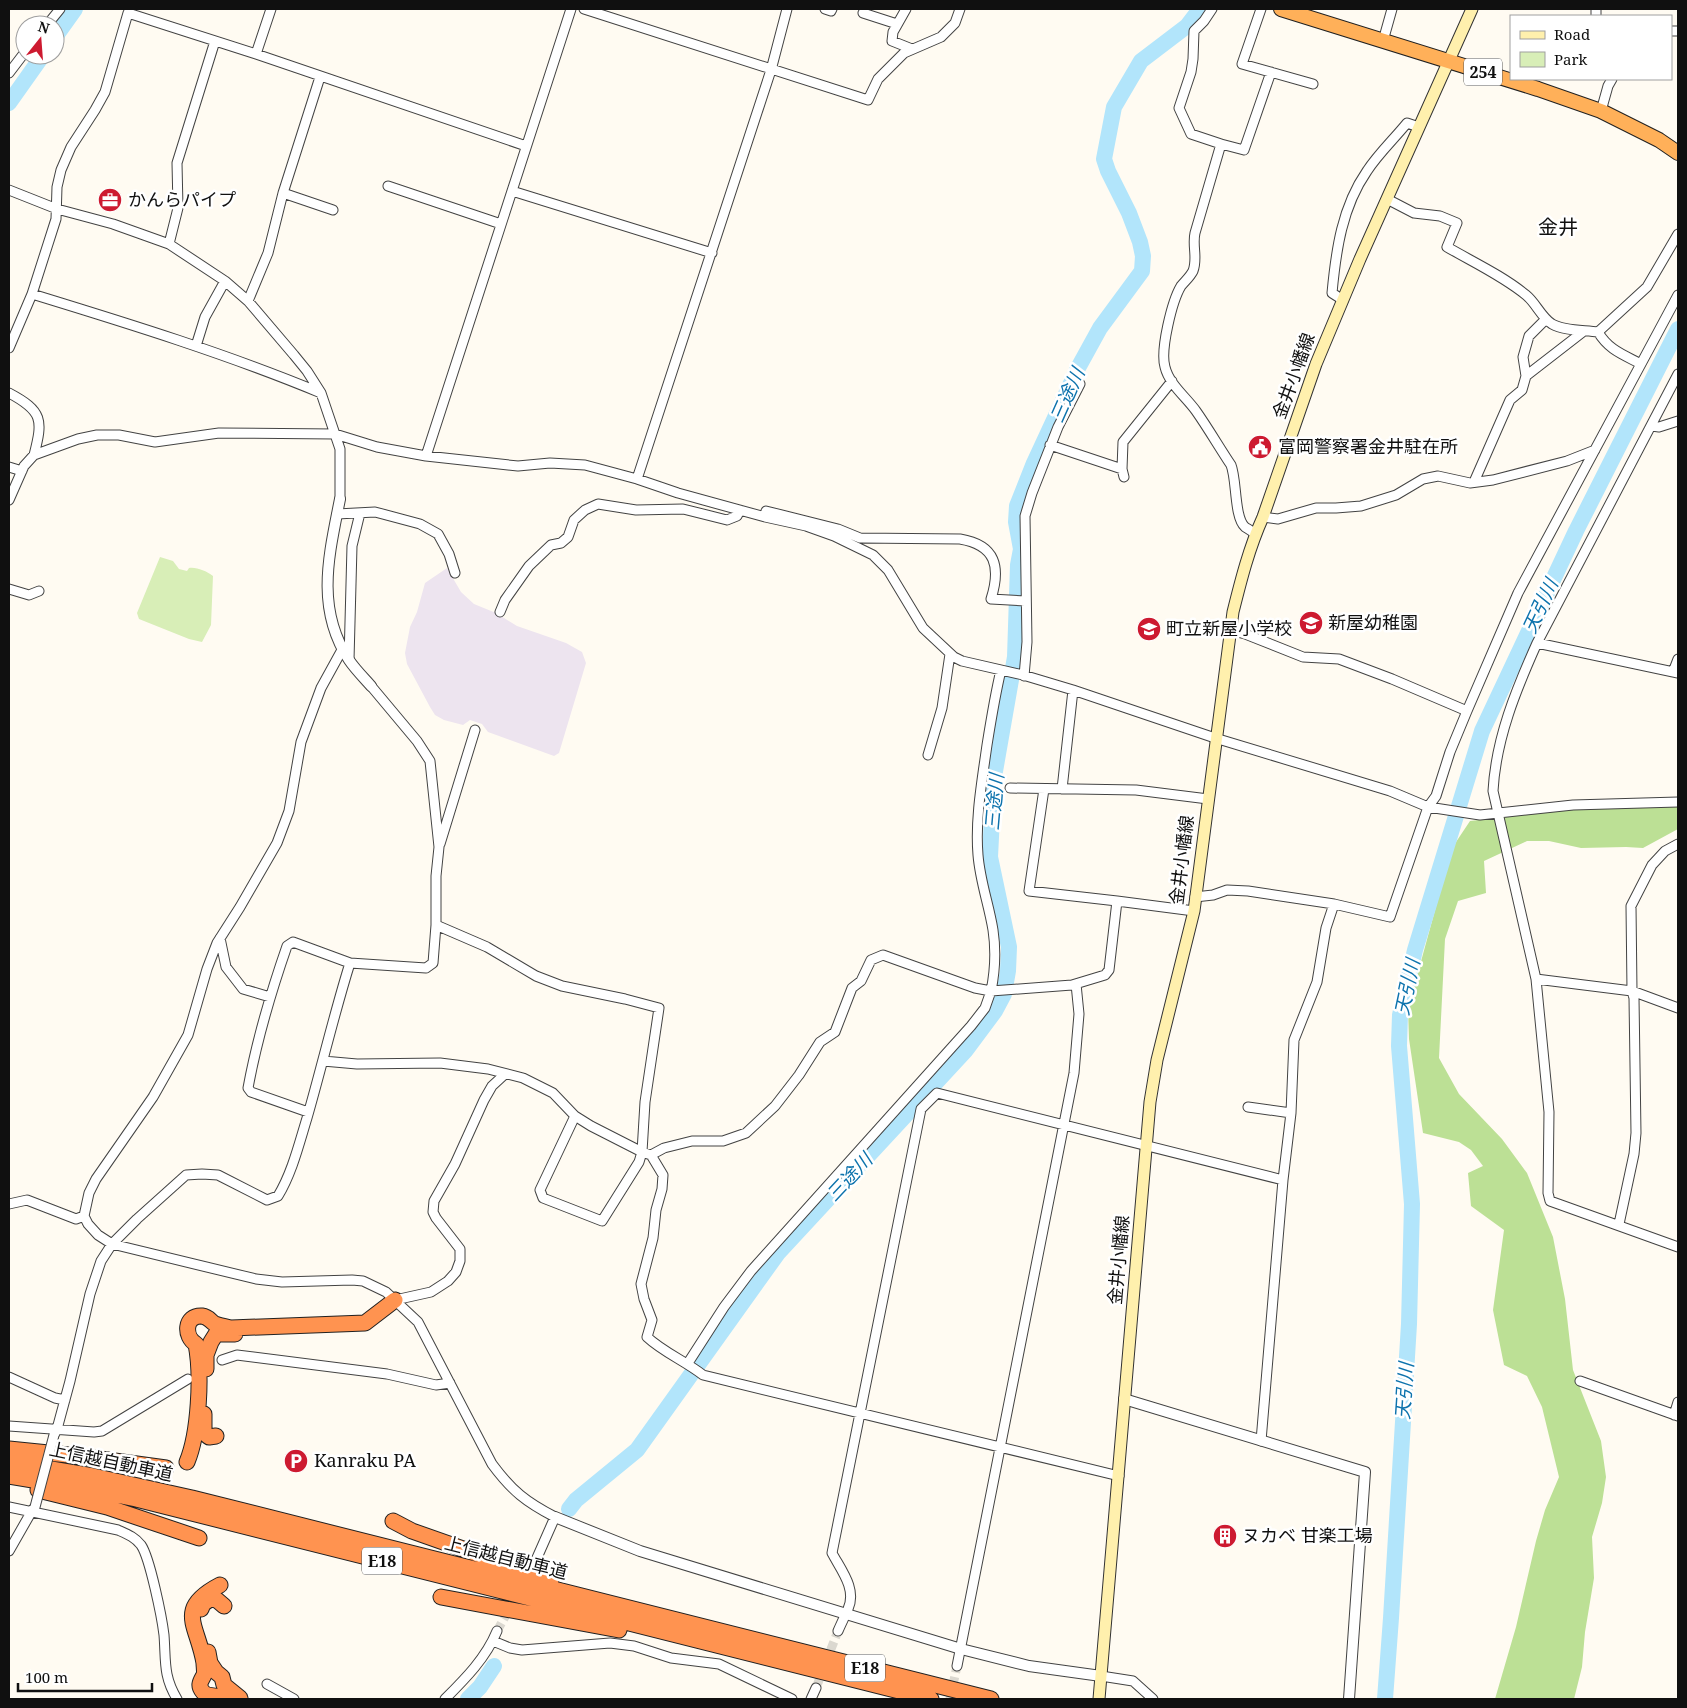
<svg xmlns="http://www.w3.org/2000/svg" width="1687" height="1708" viewBox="0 0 1687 1708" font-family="'Noto Serif','Noto Sans JP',serif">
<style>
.industrial{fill:#ede4ef}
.green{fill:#d8eeb7}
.forest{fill:#bce095}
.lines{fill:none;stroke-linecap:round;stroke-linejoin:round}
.river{stroke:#b2e5fb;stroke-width:16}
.minor-tunnel{stroke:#dbd8d0;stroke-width:9;stroke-dasharray:9 4.5;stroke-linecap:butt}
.minor-casing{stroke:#434343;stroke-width:11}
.tertiary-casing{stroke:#434343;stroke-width:12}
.secondary-casing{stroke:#323232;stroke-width:13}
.trunk-casing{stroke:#212121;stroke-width:16}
.motorway-casing{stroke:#212121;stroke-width:17}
.minor{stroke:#fff;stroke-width:9}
.tertiary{stroke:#fff;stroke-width:10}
.secondary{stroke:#fff0ad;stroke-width:11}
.trunk{stroke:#ffb059;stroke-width:14}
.motorway{stroke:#ff9350;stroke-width:15}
.minor-bridge-casing{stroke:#434343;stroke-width:11;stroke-linecap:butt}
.minor-bridge{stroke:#fff;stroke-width:9}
.labels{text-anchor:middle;stroke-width:5;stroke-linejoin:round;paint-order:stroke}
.shield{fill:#fff;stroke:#585858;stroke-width:1}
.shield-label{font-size:16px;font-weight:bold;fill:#101010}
.poi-label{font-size:18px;fill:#101010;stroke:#fff;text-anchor:start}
.street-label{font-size:18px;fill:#101010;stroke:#fff}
.water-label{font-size:19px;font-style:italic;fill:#0d73ad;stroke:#fff}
.quarter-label{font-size:20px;fill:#101010;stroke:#fff}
</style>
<rect width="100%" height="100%" fill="#fffbf2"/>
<!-- industrial -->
<path class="industrial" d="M447 568 461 592 474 604 496 613 517 626 566 643 582 652 586 663 559 753 554 756 488 732 482 724 470 720 463 725 444 720 435 715 430 707 407 664 405 653 410 627 417 612 425 583Z"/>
<!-- green -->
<path class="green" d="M160 557 173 561 179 569 187 571 189 568C197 567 206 571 213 576L211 625 202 642 189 639 139 619 137 613Z"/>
<!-- forest -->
<path class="forest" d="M1678 806V829L1643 848 1626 847 1581 848 1549 841H1527L1484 861 1486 893 1458 901 1445 939 1439 1058 1459 1094 1502 1139 1527 1173 1553 1237 1565 1299 1573 1370 1601 1441 1606 1477 1602 1503 1592 1537 1594 1578 1585 1632 1582 1667 1574 1699H1495L1516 1627 1536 1541 1545 1510 1559 1477 1542 1407 1527 1376 1504 1365 1493 1310 1504 1230 1471 1206 1468 1173 1483 1166 1471 1150 1459 1142 1423 1133 1409 1039 1408 1009 1452 848 1470 821 1574 809Z"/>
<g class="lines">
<!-- river -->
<path class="river" d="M55 37 75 9
M9 103 43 55
M569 1509 576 1500 637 1450 778 1253 966 1050 995 1011 1004 994 1008 971 1009 947 990 857 994 777 1015 657 1018 565 1021 549 1016 522 1017 506 1034 463 1078 368 1100 328 1142 271 1143 256 1140 242 1129 213 1108 171 1104 159 1114 107 1141 61 1187 26 1200 9
M468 1699 480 1687 494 1666
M1385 1699 1391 1618 1409 1324 1412 1204 1399 1046 1400 1015 1415 950 1482 731 1576 531 1678 329"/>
<!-- minor-tunnel -->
<path class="minor-tunnel" d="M497 1631 519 1592
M816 1688 838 1631
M950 1699 957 1666"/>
<!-- minor casing -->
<g class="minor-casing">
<path id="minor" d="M584 9 868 100 878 79 904 53 941 37 955 23 960 9
M825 9 831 11 832 9
M906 9 893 32 892 41 912 49
M1212 9 1204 21 1194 31 1193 59 1191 72 1179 108 1191 134 1221 144 1195 233C1192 246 1198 258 1193 271 1190 277 1185 281 1181 286 1172 301 1160 350 1165 367 1169 384 1186 397 1196 411 1208 428 1219 447 1231 465 1237 480 1234 517 1245 527 1248 529 1252 531 1255 534
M1261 9 1242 64 1313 84
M1596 9V16
M863 13 897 24
M47 25 60 9
M1671 31H1678
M1383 41 1392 9
M256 54 271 9
M9 73 25 52
M1601 111 1608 86 1612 79
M1221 144 1244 150 1271 72
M388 186 501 224
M9 190 57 209 113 224 169 244 225 281 248 301 294 355 307 371 321 393 340 449V499
M512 191 712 253
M283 193 333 210
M1387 199 1414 213 1440 216 1457 223 1447 247C1473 262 1503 276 1526 295 1536 303 1541 317 1552 324 1564 331 1584 330 1598 332 1609 350 1622 354 1641 364
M169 244 178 208 177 163 215 41
M32 294C130 324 227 354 321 393
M1343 300 1332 293C1336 250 1342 207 1367 171 1378 154 1394 139 1407 123L1419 127
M248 301 268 253 283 193 320 77
M1598 332 1647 287 1678 234
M196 346 205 317 225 281
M9 348 32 294 56 219 57 187 61 170 71 147 95 110 105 92 128 13 256 54 526 146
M1678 374 1537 643C1516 690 1496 738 1493 791L1536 979 1549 1112 1548 1193 1550 1201 1678 1247
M1526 376 1523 357 1529 336 1546 319
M9 393C43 411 43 420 34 455
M1652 426 1659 427 1678 421
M1050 445 1122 469
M426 456 571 9
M9 467 22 471
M1124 477 1122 469 1123 442 1172 381
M637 479 771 70 787 9
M1474 482 1510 400 1522 390 1526 376 1584 331
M9 500 24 466 34 455 78 439 97 435H119L155 442 219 433 335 434 377 447 426 456 518 466 550 463 585 465 637 479 678 493 765 517 806 526 834 536 873 555 888 570 923 628 954 657 962 661 1023 675 1073 690 1215 738 1390 791 1428 807 1480 815 1573 805 1678 802
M766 511 838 529 860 538 960 539C996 545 1001 567 991 599L1025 601
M337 514 375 512 420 524 438 534 449 554 455 573
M1263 517 1278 519 1316 508H1336L1361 506 1396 495 1423 479 1438 476 1470 483 1493 480 1567 461 1595 450
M9 589 29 595 39 591
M500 612 505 600 529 566 551 545 561 543 568 537 574 520 585 510 598 504 636 510 683 509 727 520 737 516 740 510
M1230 630 1245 634 1303 657 1339 659 1392 679 1467 711
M1537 643 1678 673
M343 648 321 688 301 742 289 811 277 843 240 907 217 943 207 969 188 1035 153 1097 96 1179 89 1193 84 1216 88 1224 98 1235 112 1244 256 1279 282 1282 352 1280 363 1281 386 1292 418 1322 492 1464C512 1491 526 1502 555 1517L536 1560
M349 660 352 546 360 513
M1001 670C995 695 991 720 987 745 982 781 975 819 978 855 980 881 989 905 993 930 996 950 995 971 991 991L1072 985 1105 975 1109 970 1117 901 1194 911
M1673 672 1678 659
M1024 676 1027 642 1025 516 1032 493 1058 427 1080 384
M928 755 942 708 950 654
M1010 788 1136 790 1208 799
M1044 789 1029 891 1117 901
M1062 789 1073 690
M440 844 475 730
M1195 897 1213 895 1227 890 1248 891 1334 904 1390 917 1428 807 1436 796 1450 752 1467 711 1518 593 1678 295
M436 925 487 947 536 976 562 986 625 999 659 1008 645 1102 642 1152 639 1162 602 1221 543 1198 540 1190 575 1116
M220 938 226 967 243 989 270 997
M1536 979 1632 991 1678 1008
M323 1061 357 1064 440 1063 488 1069 523 1078 553 1093 575 1116 591 1126 642 1152 651 1155 663 1175 662 1189 656 1210 653 1238 641 1284 644 1299 652 1320 647 1337C663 1352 685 1361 703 1375L1119 1476
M1248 1107 1291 1113
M308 1112 251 1092 248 1088C257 1039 271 992 287 946L293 942 350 963
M651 1155 664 1148 692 1141H723L746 1133 775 1106 799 1075 820 1042 835 1032 852 988 861 981 871 960 883 955 975 988 991 991 985 1008 971 1026 751 1271 724 1307 688 1363
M9 1204 27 1200 76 1219 84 1216
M1619 1224 1634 1154 1636 1133 1634 998 1632 991 1631 906 1652 865 1665 851 1678 844
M395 1300 431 1292 448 1281 456 1272 460 1261V1249L436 1218 433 1212 434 1201 455 1164 484 1100 492 1086 505 1074
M222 1360 237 1355 387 1374 436 1385 450 1383
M9 1377 55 1398 65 1400
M1580 1381 1678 1416
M1674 1415 1678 1402
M9 1426 94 1432 102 1431 188 1379
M54 1435 57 1429 70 1381 90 1294 101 1261 112 1244 137 1219 186 1175 202 1174 218 1175 267 1200 278 1196C292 1173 299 1144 307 1118 322 1066 334 1014 350 963L426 968 433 963 436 925V876L439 847 430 761 417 741 371 686
M1261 1441 1283 1180 1291 1113 1294 1040 1317 982 1326 928 1334 904
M9 1507 118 1530C127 1534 135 1537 141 1545 150 1558 162 1618 164 1635 166 1661 163 1676 177 1699
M9 1551 33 1509
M838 1631C841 1624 845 1616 848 1609 857 1589 841 1570 832 1553L921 1109 937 1093 1283 1180
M493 1641 510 1648 522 1650 610 1643 634 1646 671 1658 719 1664 792 1699
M957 1666 1074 1073 1079 1014 1076 984
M1101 1676 1133 1681 1153 1699
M267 1684 294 1699
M445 1699C465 1679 486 1658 497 1631
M811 1699 816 1688"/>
</g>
<!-- tertiary casing -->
<g class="tertiary-casing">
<path id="tertiary" d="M340 499C329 555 315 608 349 660 355 669 364 678 371 686
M1124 1399 1365 1472 1349 1699
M555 1517 640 1551 961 1649 1029 1666 1101 1676"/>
</g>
<!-- secondary casing -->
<g class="secondary-casing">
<path id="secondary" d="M1099 1699 1150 1102 1157 1060 1194 911 1233 612C1241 580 1249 548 1263 517L1316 364 1360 259 1472 9"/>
</g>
<!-- trunk casing -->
<g class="trunk-casing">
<path id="trunk" d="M1281 9 1538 89 1601 111 1659 140 1678 153"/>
</g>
<!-- motorway casing -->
<g class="motorway-casing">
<path id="motorway" d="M206 1369V1355L211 1342 216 1334H235
M204 1414V1433L209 1437 216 1436
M9 1449 78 1456 166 1468
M9 1462 93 1476 192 1498 991 1699
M187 1462C199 1433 202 1375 196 1344 184 1337 184 1315 202 1316 209 1317 210 1321 215 1324 220 1326 226 1327 231 1328L365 1323 395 1300
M9 1476 87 1489 136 1499 931 1699
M38 1490 107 1507 199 1538
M393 1521 412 1531 551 1580
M220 1585C174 1609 198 1625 204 1663 204 1666 205 1672 204 1675 201 1681 197 1685 203 1692 207 1697 223 1696 231 1699
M441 1597 619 1630
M201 1609 203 1604 210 1599 217 1600 224 1606
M208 1652 210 1663 216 1672 222 1677 224 1685 240 1698"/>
</g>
<!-- minor -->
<use href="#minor" class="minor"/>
<!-- tertiary -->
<use href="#tertiary" class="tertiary"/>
<!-- secondary -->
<use href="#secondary" class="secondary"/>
<!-- trunk -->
<use href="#trunk" class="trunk"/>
<!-- motorway -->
<use href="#motorway" class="motorway"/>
<!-- minor-bridge casing -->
<g class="minor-bridge-casing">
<path id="minor-bridge" d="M35 1507 54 1435"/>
</g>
<!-- minor-bridge -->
<use href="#minor-bridge" class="minor-bridge"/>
</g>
<!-- icons -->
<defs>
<g id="office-disc" transform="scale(1.25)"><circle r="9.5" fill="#cd1a30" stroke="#fff"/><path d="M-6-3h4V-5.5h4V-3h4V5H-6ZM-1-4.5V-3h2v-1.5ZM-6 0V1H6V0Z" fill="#fff"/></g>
<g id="civic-disc" transform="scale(1.25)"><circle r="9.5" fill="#cd1a30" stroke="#fff"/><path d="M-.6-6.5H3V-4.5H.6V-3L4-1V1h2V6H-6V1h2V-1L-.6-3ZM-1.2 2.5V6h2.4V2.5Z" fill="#fff"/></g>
<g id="school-disc" transform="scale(1.25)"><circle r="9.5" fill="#cd1a30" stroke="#fff"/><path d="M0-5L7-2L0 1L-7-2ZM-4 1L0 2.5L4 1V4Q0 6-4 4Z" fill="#fff"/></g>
<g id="parking-disc" transform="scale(1.25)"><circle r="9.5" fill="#cd1a30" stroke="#fff"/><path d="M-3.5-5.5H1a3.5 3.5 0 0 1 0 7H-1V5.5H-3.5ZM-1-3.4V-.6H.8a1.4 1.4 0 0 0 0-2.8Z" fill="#fff"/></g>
<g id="building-disc" transform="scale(1.25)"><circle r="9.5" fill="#cd1a30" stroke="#fff"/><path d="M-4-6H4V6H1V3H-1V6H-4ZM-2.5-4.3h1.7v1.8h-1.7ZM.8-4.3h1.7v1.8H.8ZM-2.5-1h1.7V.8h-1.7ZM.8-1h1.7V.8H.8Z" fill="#fff"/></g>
</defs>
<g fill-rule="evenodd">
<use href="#office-disc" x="110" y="200"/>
<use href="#civic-disc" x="1260" y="447"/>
<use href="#school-disc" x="1311" y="623"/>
<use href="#school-disc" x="1149" y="629"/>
<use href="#parking-disc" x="296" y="1461"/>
<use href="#building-disc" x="1225" y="1536"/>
</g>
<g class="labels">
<!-- shield labels -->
<g class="shield">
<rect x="1464" y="58.5" width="38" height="27" rx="4"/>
<rect x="362" y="1547.5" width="40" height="27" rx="4"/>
<rect x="845" y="1654.5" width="40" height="27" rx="4"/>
</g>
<g class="shield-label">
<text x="1483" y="78">254</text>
<text x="382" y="1567">E18</text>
<text x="865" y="1674">E18</text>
</g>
<!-- poi labels -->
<g class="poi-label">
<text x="128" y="206">かんらパイプ</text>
<text x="1278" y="453">富岡警察署金井駐在所</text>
<text x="1328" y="629">新屋幼稚園</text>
<text x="1166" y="635">町立新屋小学校</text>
<text x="314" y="1467">Kanraku PA</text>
<text x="1242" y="1542">ヌカベ 甘楽工場</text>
</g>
<!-- street labels -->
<g class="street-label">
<text transform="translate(1294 376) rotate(-70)" y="6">金井小幡線</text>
<text transform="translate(1182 860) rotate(-83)" y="6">金井小幡線</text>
<text transform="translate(1119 1260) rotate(-85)" y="6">金井小幡線</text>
<text transform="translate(111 1462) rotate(12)" y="6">上信越自動車道</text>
<text transform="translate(506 1558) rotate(14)" y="6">上信越自動車道</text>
</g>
<!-- water labels -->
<g class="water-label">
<text transform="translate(1067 395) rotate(-66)" y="7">三途川</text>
<text transform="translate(1540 606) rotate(-65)" y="7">天引川</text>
<text transform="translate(994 802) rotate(-85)" y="7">三途川</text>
<text transform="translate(1407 987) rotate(-78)" y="7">天引川</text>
<text transform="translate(849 1177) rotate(-47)" y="7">三途川</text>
<text transform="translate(1404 1391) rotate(-86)" y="7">天引川</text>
</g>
<!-- quarter labels -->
<g class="quarter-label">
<text x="1558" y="234">金井</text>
</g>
</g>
<!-- border -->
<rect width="1687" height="1708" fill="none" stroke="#101010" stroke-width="20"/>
<!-- legend -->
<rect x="1510" y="15" width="162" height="65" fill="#ffffff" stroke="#9f9f9f"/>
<rect x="1520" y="31" width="25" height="8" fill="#fff0ad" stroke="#9f9f9f"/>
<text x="1554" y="40" font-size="15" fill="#101010">Road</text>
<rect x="1520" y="52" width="25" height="15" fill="#d8eeb7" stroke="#9f9f9f"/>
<text x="1554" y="65" font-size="15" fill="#101010">Park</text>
<!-- north arrow -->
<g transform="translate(40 40) rotate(17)"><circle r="24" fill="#ffffff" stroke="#9f9f9f"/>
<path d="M0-4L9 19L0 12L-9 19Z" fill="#cd1a30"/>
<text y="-8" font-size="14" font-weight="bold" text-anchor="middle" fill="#101010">N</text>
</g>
<!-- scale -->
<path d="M18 1683v8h134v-8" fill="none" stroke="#101010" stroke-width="2.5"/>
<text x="25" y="1683" font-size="15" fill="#101010" stroke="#ffffff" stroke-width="4" paint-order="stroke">100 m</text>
</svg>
